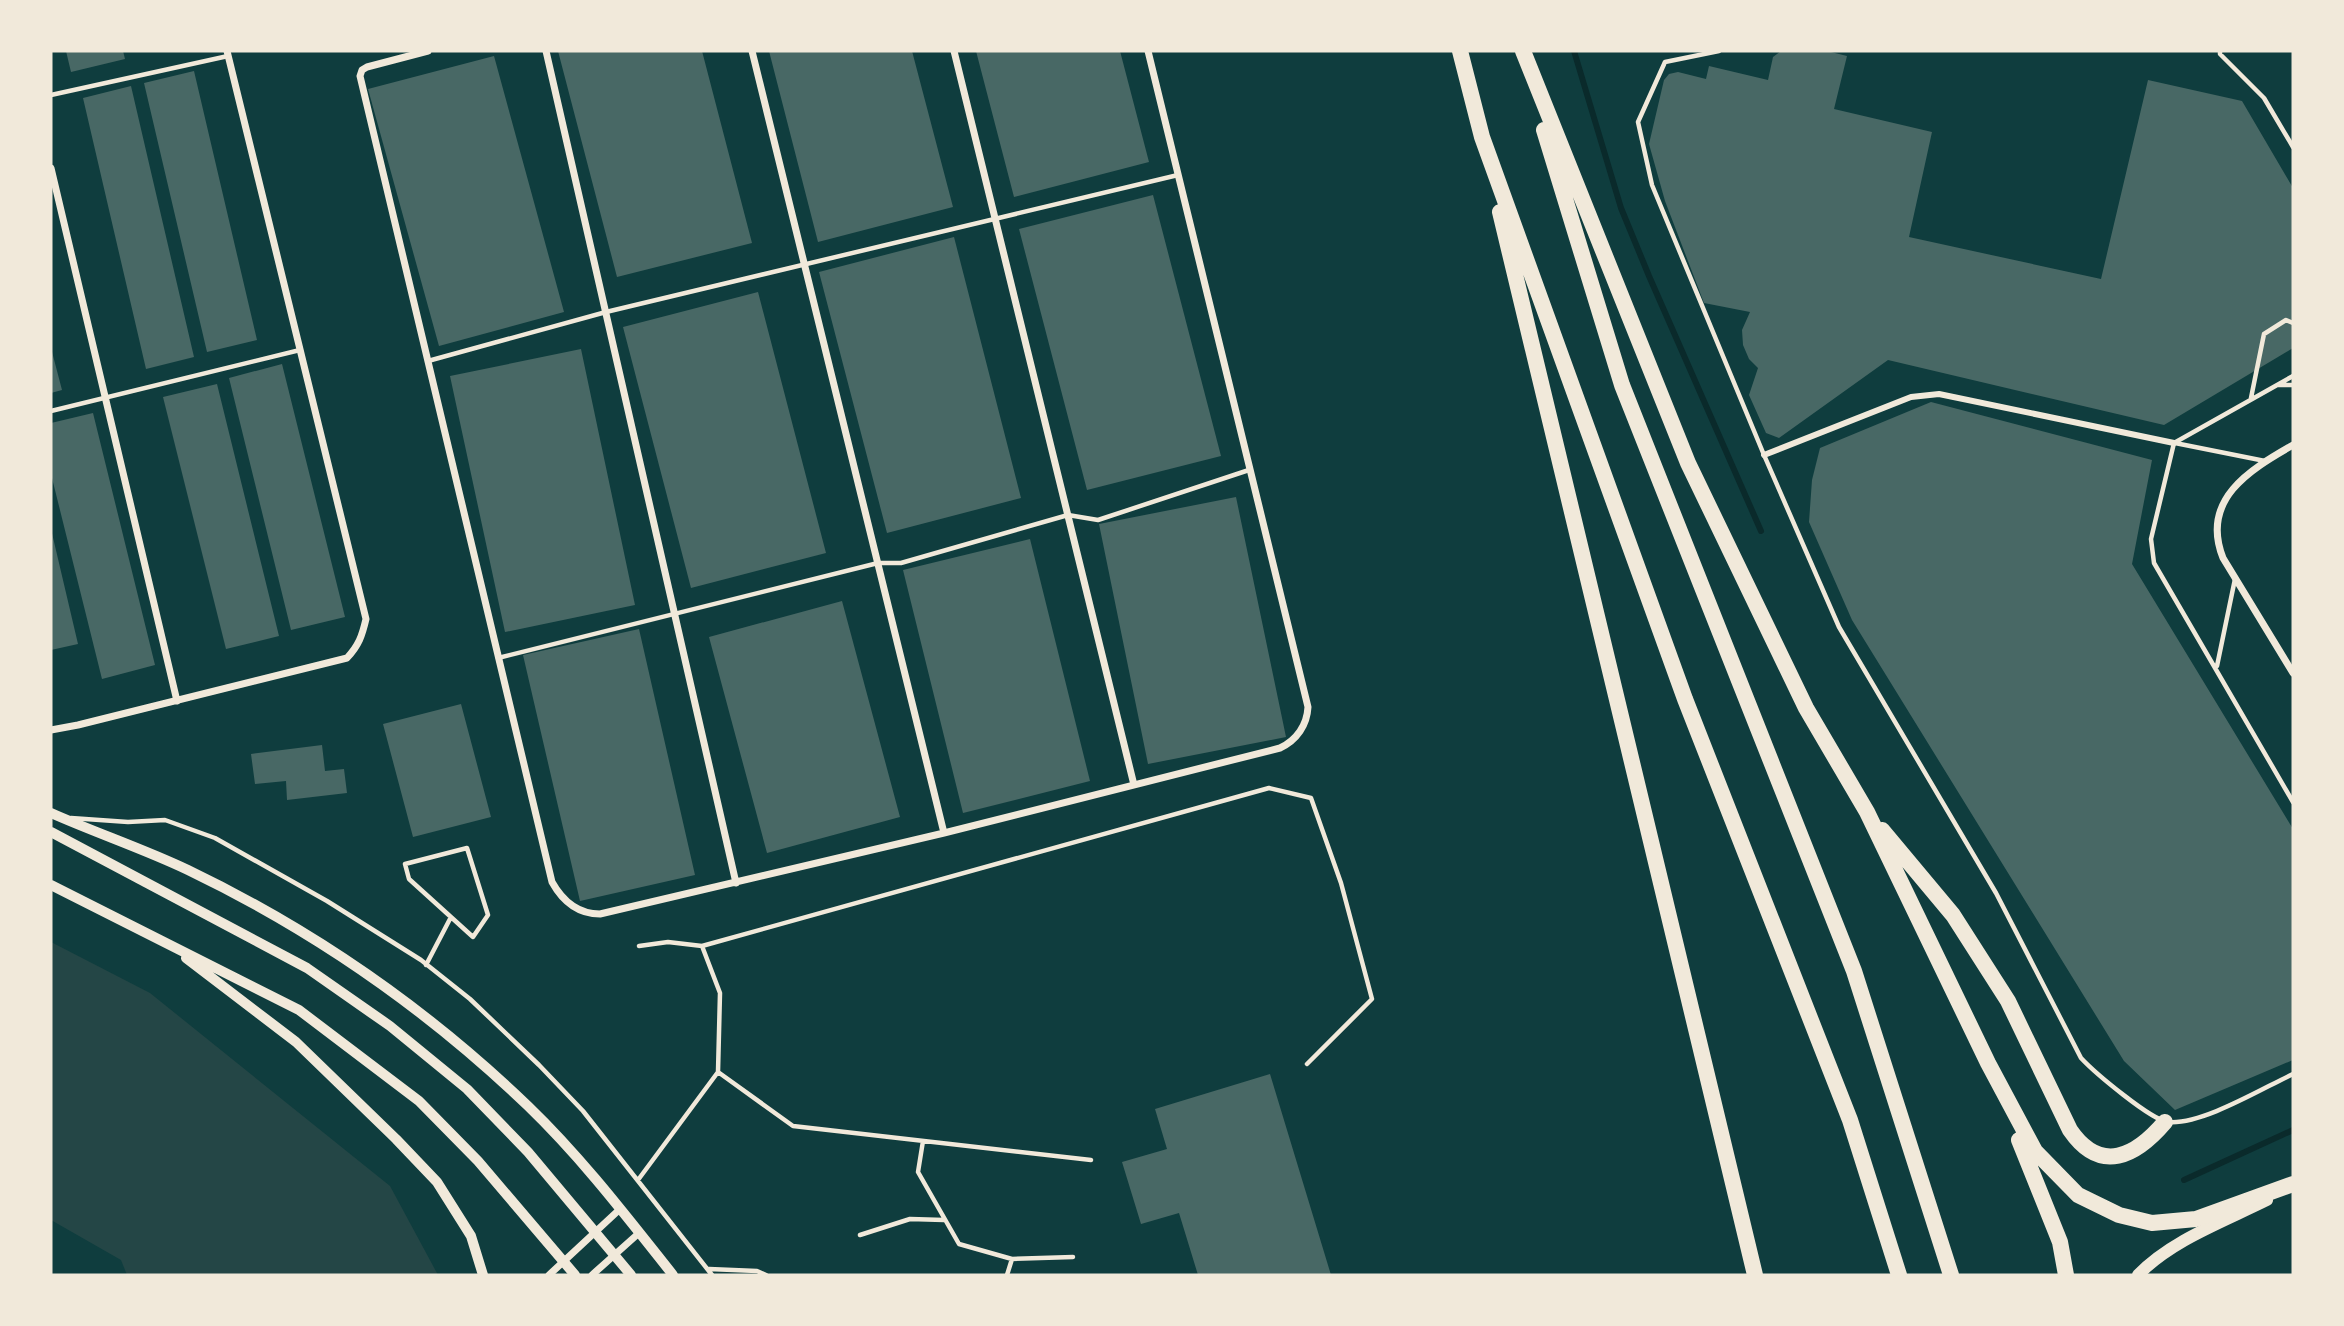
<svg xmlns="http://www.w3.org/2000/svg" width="2344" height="1326" viewBox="0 0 2344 1326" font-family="'Golos Text',sans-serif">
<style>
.green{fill:#244646}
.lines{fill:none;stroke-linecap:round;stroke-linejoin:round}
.stream{stroke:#0a2a2b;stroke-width:6}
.building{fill:#486865}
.service{stroke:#f1e9da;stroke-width:4.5}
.pedestrian{stroke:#f1e9da;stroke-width:6}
.minor{stroke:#f1e9da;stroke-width:7}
.tertiary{stroke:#f1e9da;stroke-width:10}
.secondary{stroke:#f1e9da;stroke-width:12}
.trunk{stroke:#f1e9da;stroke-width:16}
</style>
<rect width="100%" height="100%" fill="#0f3d3e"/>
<!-- green -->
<path class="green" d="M51 942 150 993 390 1186 438 1275H127L121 1260 51 1220Z"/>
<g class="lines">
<!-- stream -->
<path class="stream" d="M1574 51 1621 208 1649 276 1761 531
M2184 1180 2293 1130"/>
</g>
<!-- building -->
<path class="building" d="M66 51H123L125 59 71 72Z
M558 51H702L752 243 617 277Z
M769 51H912L953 207 818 242Z
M976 51H1120L1149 162 1014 197Z
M1781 51H1827L1847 56 1834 109 1932 132 1909 237 2101 279 2148 80 2242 101 2293 188V348L2164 425 1888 360 1779 438 1766 433 1749 395 1758 368 1749 359 1743 345 1742 330 1750 312 1704 303 1665 201 1649 144 1664 80 1669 74 1678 72 1706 79 1709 66 1768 80 1773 57Z
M494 56 564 312 439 346 368 89Z
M194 71 257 340 207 352 144 83Z
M131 86 194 357 146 369 83 98Z
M1153 195 1221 456 1087 490 1019 229Z
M954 237 1021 498 887 533 819 272Z
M758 292 826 553 691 588 623 327Z
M51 348 62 390 51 393Z
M581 349 635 605 505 632 450 376Z
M282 364 345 617 291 630 229 378Z
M217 384 279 636 226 649 163 397Z
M1931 402 2152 460 2132 564 2293 829V1060L2175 1110 2124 1061 1852 620 1809 522 1812 480 1820 448Z
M93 413 155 665 102 679 51 474V423Z
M1236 497 1286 737 1148 764 1099 524Z
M51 529 78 644 51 650Z
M1030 539 1090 781 963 813 903 570Z
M842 601 900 817 767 853 709 637Z
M639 629 695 875 580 901 523 655Z
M461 704 491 817 413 837 383 724Z
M322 745 325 771 344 769 347 793 287 800 286 781 255 784 251 754Z
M1270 1074 1331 1275H1198L1179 1213 1141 1224 1122 1162 1167 1149 1155 1109Z"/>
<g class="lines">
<!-- service -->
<path class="service" d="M1719 51 1665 62 1638 122 1652 185 1764 455 1839 627 1996 893 2081 1058C2095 1073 2151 1120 2168 1122 2202 1125 2261 1089 2293 1074
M2220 51V54L2264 98 2293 147
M51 95 228 56
M428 361 606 312 1178 175
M2293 376 2174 443 2151 539 2154 563 2293 802
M2278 385H2293
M2251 398 2264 334 2286 320 2293 323
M51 411 300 350
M2175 443 2265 461
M498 658 878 563H901L1068 515 1098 520 1249 470
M2217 666 2235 579
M71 818 128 822 165 820 215 838 327 901 421 960 470 999 539 1065 583 1111 712 1275
M467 848 488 915 473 937 409 879 405 864Z
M639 946 668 942 702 946 1269 788 1311 798 1341 883 1372 999 1307 1064
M426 965 451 917
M718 1072 793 1126 1091 1160
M923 1141 918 1172 959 1244 1012 1259 1073 1257
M638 1180 718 1072 720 993 702 946
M860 1235 910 1219 944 1220
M709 1269 757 1271 766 1275
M1007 1275 1012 1259"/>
<!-- pedestrian -->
<path class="pedestrian" d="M1764 455 1911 397 1939 394 2174 443"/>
<!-- minor -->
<path class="minor" d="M428 51 367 67 362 70 360 76 552 882C562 900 577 914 600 914L944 833 1280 748C1297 740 1307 725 1308 707L1148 51
M546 51 736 883
M752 51 944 833
M954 51 1134 785
M51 168 177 701
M2293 445C2249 470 2200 500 2223 558L2293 673
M51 730 78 725 347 658C359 645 362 636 366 619L227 51
M549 1275 620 1209
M592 1275 639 1233"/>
<!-- tertiary -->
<path class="tertiary" d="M51 813C96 833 144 849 188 870 313 930 428 1010 528 1106 581 1157 627 1217 673 1275
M51 832 307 968 390 1026 467 1089 528 1152 631 1275
M51 885 299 1010 419 1101 478 1161 575 1275
M186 958 296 1042 396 1139 437 1182 471 1236 483 1275"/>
<!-- secondary -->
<path class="secondary" d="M2138 1275C2172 1240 2223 1222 2267 1200"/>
<!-- trunk -->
<path class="trunk" d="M1460 51 1482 137 1685 699 1850 1120 1899 1275
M1523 51 1688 463 1806 708 1867 812 1988 1063 2035 1151 2078 1195 2119 1215 2152 1223 2196 1219 2293 1184
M1544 130 1622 385 1854 971 1951 1275
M1500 212 1755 1275
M1882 830 1953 915 2008 1001 2070 1130C2101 1175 2136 1156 2165 1122
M2019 1140 2060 1242 2066 1275"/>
</g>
<!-- border -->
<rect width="2344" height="1326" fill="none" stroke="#f1e9da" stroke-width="105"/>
</svg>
